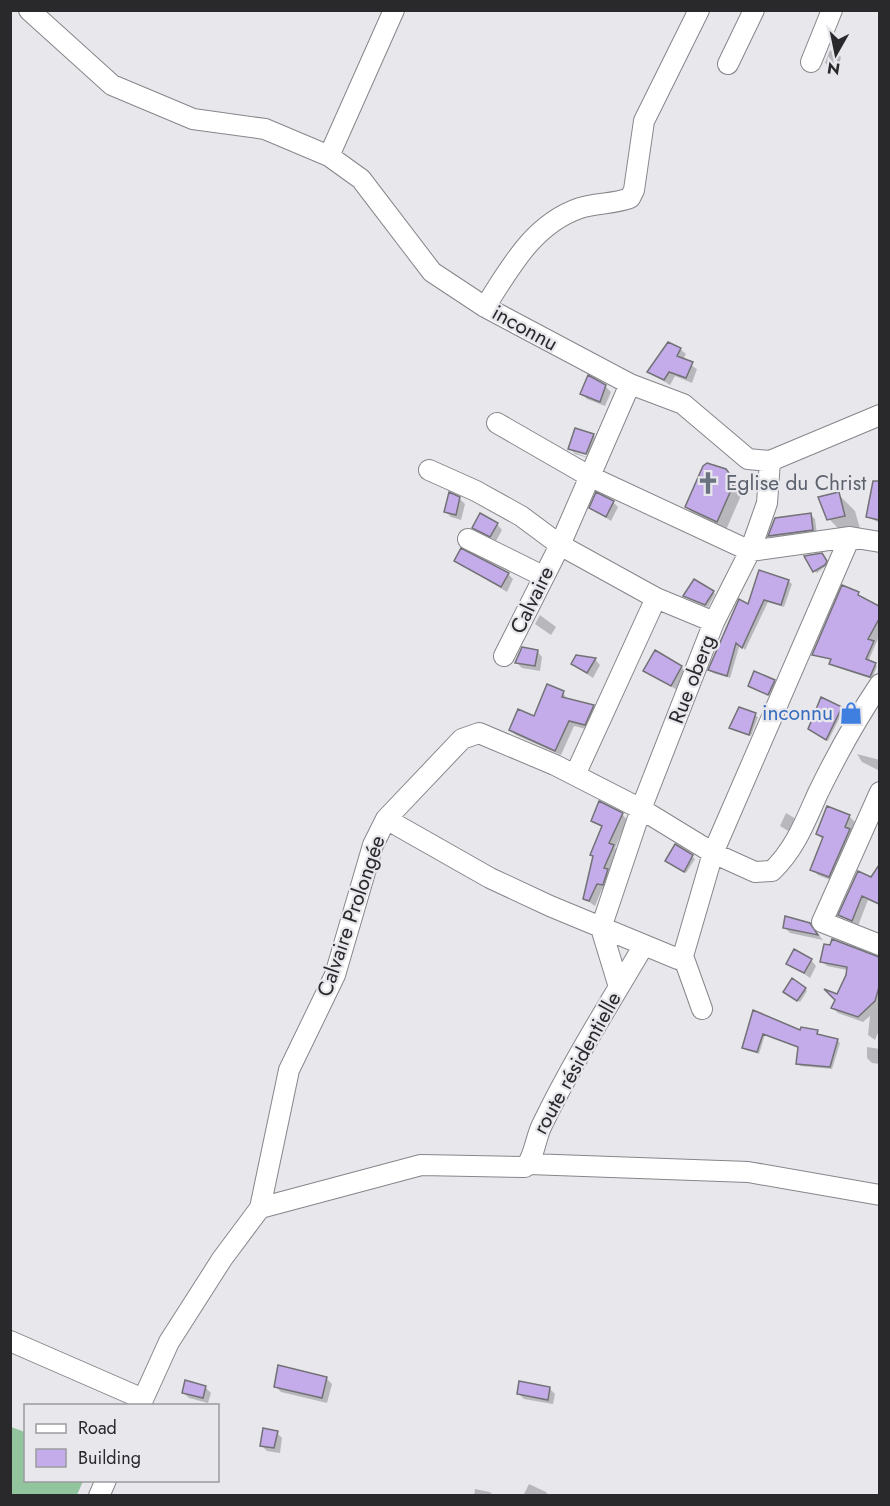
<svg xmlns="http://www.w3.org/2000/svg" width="890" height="1506" viewBox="0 0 890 1506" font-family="Jost,sans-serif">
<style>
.green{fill:#92c59d}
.shadow{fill:#0003}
.building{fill:#c3ace9;stroke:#727175;stroke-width:1.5}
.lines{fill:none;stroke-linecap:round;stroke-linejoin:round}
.street-casing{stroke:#86868b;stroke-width:22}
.street{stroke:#fff;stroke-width:20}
.labels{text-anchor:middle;stroke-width:4.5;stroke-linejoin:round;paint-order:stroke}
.street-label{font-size:21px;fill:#29292b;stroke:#e7e7ec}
.worship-label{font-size:21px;fill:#5b616d;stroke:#e7e7ec;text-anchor:start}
.shop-label{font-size:21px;fill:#366cbe;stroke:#e7e7ec;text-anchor:end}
</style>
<rect width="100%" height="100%" fill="#e7e7ec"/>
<!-- green -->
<path class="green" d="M11 1427 25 1432 26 1480 83 1481 77 1495H11Z"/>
<!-- shadow -->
<path class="shadow" d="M830 50 841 57 838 70 831 69 825 63Z
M680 349 686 354 683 360 697 369 692 383 675 376 670 385 649 372Z
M605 386 611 392 605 406 587 399 582 394Z
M593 435 599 441 593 455 574 449V452L592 459 575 454 570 448Z
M734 480 743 491 726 530 695 516 687 507Z
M879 491 880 492V523L868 517Z
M838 494 855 511 861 532 846 536 829 519Z
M459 498 465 504 461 520 451 517 446 512Z
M613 502 618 507 611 521 591 508Z
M811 515 815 519 817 534 773 540 770 536 776 519Z
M497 524 502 530 496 541 474 528Z
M824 557 828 564 817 573 815 571Z
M456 561 508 574 513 579 507 592Z
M788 581 792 584 784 607 768 602 745 650 740 644 730 678 713 673 710 670 749 606Z
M713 592 715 594 708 607 685 596Z
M858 593 860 597 880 608V634L868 662 877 666 872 679 833 666 832 660 814 654Z
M540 615 556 627 551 635 535 624Z
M537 651 542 657 540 671 522 668 517 663Z
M595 659 600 665 593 678 572 664Z
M681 667 687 673 677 690 645 670Z
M774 681 776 684 771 696 749 686Z
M563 693 568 700 593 706 598 711 590 730 574 726 561 755 516 735 510 730 534 718Z
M841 708 843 711 828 741 812 731Z
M739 709 758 717 751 736 731 728Z
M857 754 880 760V771L862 762Z
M786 813 796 819 790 832 780 826Z
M622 814 627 820 615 848 618 852 608 890 602 889 595 906 585 899 603 828 593 821Z
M849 816 855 822 851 832 855 836 835 882 818 875 812 869 823 839 817 834Z
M675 846 695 859 686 873 669 863Z
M859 873 880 883V905L868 900 858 926 840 915Z
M809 924 823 940 790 933 784 927Z
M833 941 880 957V1028L875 1040 868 1035 870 1016 863 1022 838 1013 833 1008 847 970 827 966 822 961Z
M811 960 816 966 810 978 788 963Z
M805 989 807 991 800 1002 788 994Z
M754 1012 801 1032 817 1031 819 1036 837 1040 840 1043 832 1069 800 1066 798 1063 799 1048 765 1035 759 1054 746 1050 743 1047Z
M867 1047 880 1049V1064L872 1063 867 1058Z
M326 1378 332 1384 327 1403 281 1392 275 1386Z
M205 1387 211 1393 208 1403 189 1398 183 1392Z
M549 1388 555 1394 553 1404 524 1399 518 1393Z
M277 1433 282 1438 280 1453 267 1451 261 1445Z
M529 1484 546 1492 549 1496H523Z
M475 1489 490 1492 494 1496H474Z"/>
<!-- building -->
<path class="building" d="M668 342 681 348 677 356 693 362 686 378 669 372 664 380 647 372Z
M588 375 606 385 600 402 580 394Z
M575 428 594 434 586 454 568 449Z
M707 463 726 469 735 481 717 522 685 507 703 466Z
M873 481H879V520L866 517Z
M449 492 460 497 456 515 444 512Z
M596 492 614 501 606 517 589 508Z
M839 492 845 516 827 520 818 497Z
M480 513 498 523 490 537 472 528Z
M811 513 813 530 768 536 775 518Z
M461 548 509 573 501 587 454 561Z
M822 553 827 561 825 565 813 572 804 556Z
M759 570 789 580 781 605 764 600 742 648 736 643 727 676 708 670 739 599 748 604Z
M694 579 714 591 705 605 683 596Z
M842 585 859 592 858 595 879 606V619L868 639 874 641 866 659 876 663 870 677 829 664 831 659 812 655Z
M522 647 538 650 535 666 515 663Z
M655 650 682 666 671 686 643 671Z
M576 655 596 658 587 673 571 664Z
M754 671 775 680 768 695 748 686Z
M547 684 564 691 562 697 594 705 585 725 569 721 555 751 509 730 518 709 534 716Z
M821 697 842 707 826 740 808 729Z
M739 707 756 713 749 735 729 728Z
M599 801 623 813 609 843 614 845 604 868 608 869 603 885 597 884 589 901 583 899 593 856 590 855 602 826 591 821Z
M827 806 850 815 845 827 850 829 829 877 810 870 823 837 816 834Z
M675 844 693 855 684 872 665 861Z
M879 865V904L862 896 852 921 838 915 858 871 871 877Z
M785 916 810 923 818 935 783 928Z
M832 939 879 957V987L875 1001 858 1017 831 1008 835 1000 824 989 837 994 846 975 847 967 820 962 824 944 830 945Z
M794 949 812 959 804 973 786 964Z
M792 978 806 988 797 1001 783 992Z
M753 1010 800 1030 801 1027 818 1030 817 1034 838 1039 830 1067 796 1064 798 1047 763 1034 757 1052 742 1048Z
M278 1365 327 1377 322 1398 274 1387Z
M185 1380 206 1386 203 1398 182 1393Z
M519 1381 550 1387 548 1400 517 1394Z
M263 1428 278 1431 274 1448 260 1446Z"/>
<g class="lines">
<!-- street casing -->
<g class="street-casing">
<path id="street" d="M29 10 112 85 193 119 265 129 329 156 361 179 432 272 485 307 630 384 683 404 748 459 770 461 880 415
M811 62 832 10
M728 64 754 10
M329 156 394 10
M485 307C510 268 533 224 580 208 596 203 614 204 630 198L634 190 644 121 699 10
M497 423 589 476 750 551 850 537 880 542
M429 470 476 491 521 516 560 545 656 598 575 775
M468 539 543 576
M656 598 714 622
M504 656 560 545 630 384
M880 792 822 922 880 945
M386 819 490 878 550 906 678 959 683 956 713 853 850 537
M683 956 702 1009
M619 987 601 928 641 809 714 622 750 551 760 523 767 503 770 461
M529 1164 748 1172 880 1195
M260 1208 421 1165 525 1167C534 1159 536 1136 542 1125 572 1063 609 1004 644 945
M10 1341 143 1399
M140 1406 169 1342 222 1259 260 1208 289 1070 335 975 373 845 386 819 462 739 479 733 555 765 641 809 713 853 755 872 772 871C795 849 805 822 818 793 836 756 857 718 880 684
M99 1496 106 1480"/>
</g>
<!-- street -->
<use href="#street" class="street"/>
</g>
<!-- icons -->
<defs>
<g id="church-bare" transform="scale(1.8)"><path d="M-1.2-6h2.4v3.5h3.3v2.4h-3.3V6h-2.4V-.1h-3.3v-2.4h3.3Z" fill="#6b7280" stroke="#e7e7ec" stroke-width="2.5" paint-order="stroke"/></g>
<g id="shop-bare" transform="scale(1.8)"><path d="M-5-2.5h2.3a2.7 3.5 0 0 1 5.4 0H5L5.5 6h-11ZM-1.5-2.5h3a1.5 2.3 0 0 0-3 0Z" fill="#3f7fe0" stroke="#e7e7ec" stroke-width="2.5" paint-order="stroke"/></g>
</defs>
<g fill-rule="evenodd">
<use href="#church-bare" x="708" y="483"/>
<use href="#shop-bare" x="851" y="713"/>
</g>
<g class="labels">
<!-- street labels -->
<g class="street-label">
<text transform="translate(525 328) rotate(29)" y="7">inconnu</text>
<text transform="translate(532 600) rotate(-64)" y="7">Calvaire</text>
<text transform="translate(692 679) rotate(-69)" y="7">Rue oberg</text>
<text transform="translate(351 916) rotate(-71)" y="7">Calvaire Prolongée</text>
<text transform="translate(577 1063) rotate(-61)" y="7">route résidentielle</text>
</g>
<!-- worship labels -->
<g class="worship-label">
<text x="726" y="490">Eglise du Christ</text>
</g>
<!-- shop labels -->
<g class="shop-label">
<text x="833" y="720">inconnu</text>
</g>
</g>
<!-- border -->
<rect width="890" height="1506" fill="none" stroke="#29292b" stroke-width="24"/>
<!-- legend -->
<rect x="24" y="1404" width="195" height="78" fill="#e7e7ec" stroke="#9b9b9f" stroke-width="1.5"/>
<rect x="36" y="1424" width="30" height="9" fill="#ffffff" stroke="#9b9b9f" stroke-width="1.5"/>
<text x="78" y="1434" font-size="18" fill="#29292b">Road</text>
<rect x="36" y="1449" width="30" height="18" fill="#c3ace9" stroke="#9b9b9f" stroke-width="1.5"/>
<text x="78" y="1464" font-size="18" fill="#29292b">Building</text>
<!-- north arrow -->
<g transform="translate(836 54) rotate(189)" stroke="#e7e7ec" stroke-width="4.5" paint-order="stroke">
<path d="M0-4.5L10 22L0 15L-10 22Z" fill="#29292b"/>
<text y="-9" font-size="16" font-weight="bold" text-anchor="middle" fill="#29292b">N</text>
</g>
</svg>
